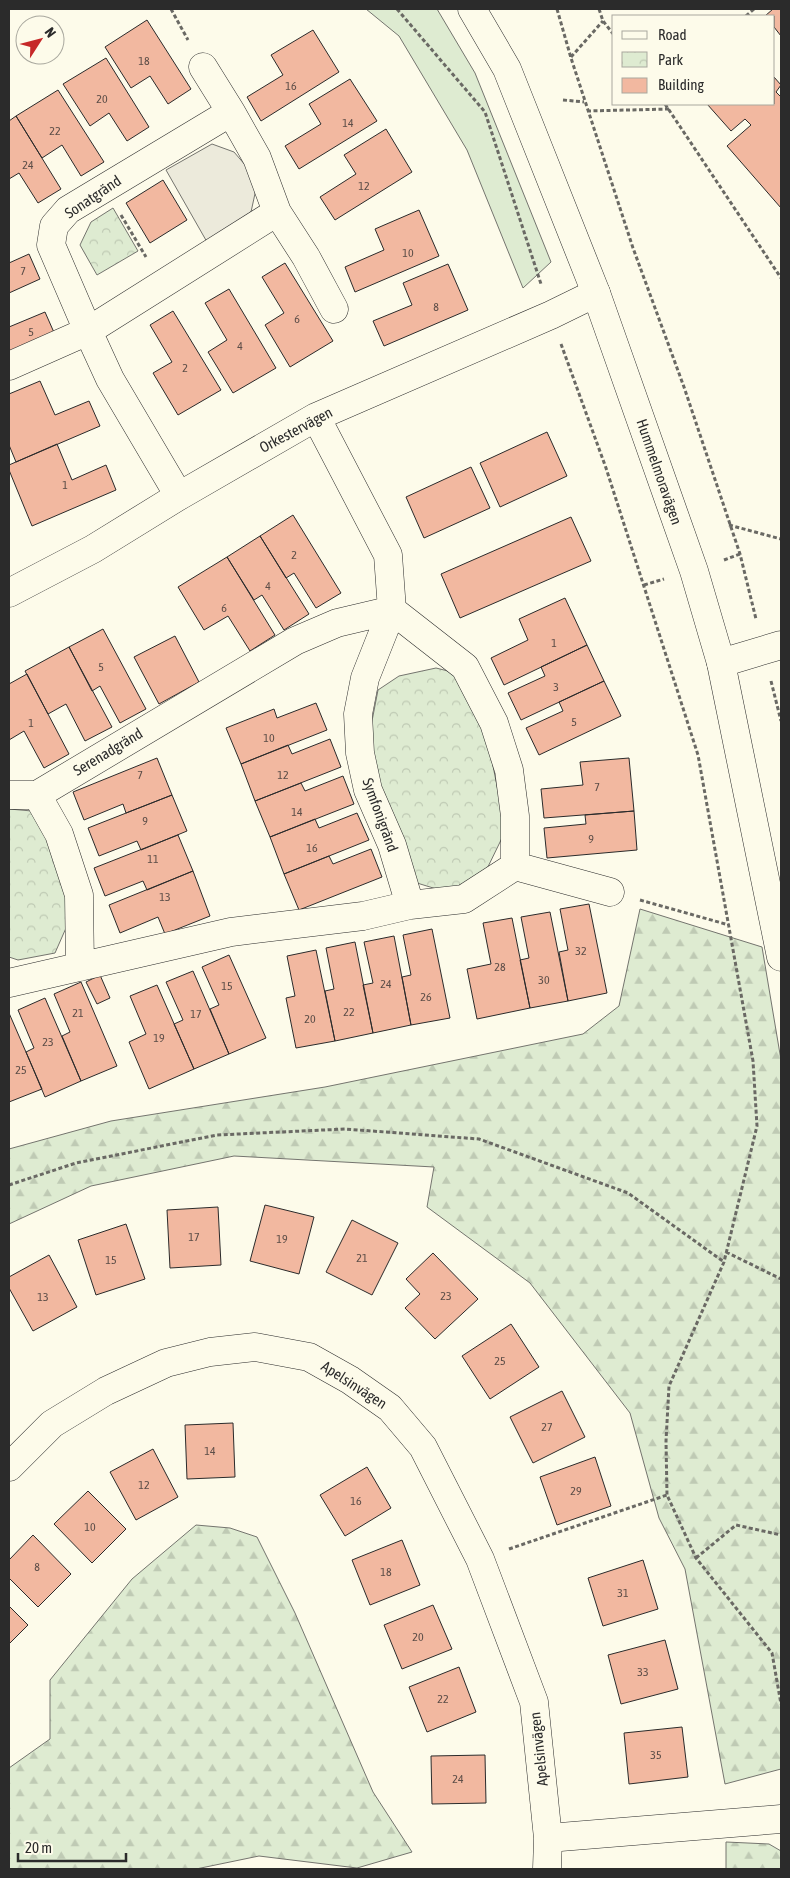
<svg xmlns="http://www.w3.org/2000/svg" width="790" height="1878" viewBox="0 0 790 1878" font-family="'Asap Condensed',sans-serif">
<style>
.grass{fill:#deebd1;stroke:#74746e}
.forest{fill:url(#forest-firs);stroke:#74746e}
.park{fill:url(#park-crowns);stroke:#74746e}
.parking{fill:#eceadb;stroke:#74746e}
.building{fill:#f2b8a0;stroke:#2b2b2b}
.lines{fill:none;stroke-linecap:round;stroke-linejoin:round}
.street-casing{stroke:#2b2b2b;stroke-width:29}
.secondary-casing{stroke:#2b2b2b;stroke-width:29}
.path{stroke:#6a6964;stroke-width:3;stroke-dasharray:4 2.5;stroke-linecap:butt}
.street{stroke:#fdfbea;stroke-width:28}
.secondary{stroke:#fdfbea;stroke-width:28}
.labels{text-anchor:middle;stroke-width:4;stroke-linejoin:round;paint-order:stroke}
.number-label{font-size:12px;fill:#5d4e48}
.street-label{font-size:15px;fill:#2b2b2b;stroke:#fdfbea}
</style>
<defs>
<pattern id="forest-firs" width="22" height="20" patternUnits="userSpaceOnUse" patternTransform="scale(1.25)"><rect width="22" height="20" fill="#deebd1"/><path d="M5 1l3.5 6h-7zM16 11l3.5 6h-7z" fill="#bfcab4"/></pattern>
<pattern id="park-crowns" width="20" height="18" patternUnits="userSpaceOnUse" patternTransform="scale(1.25)"><rect width="20" height="18" fill="#deebd1"/><path d="M2 6a3 3 0 1 1 6 0M12 15a3 3 0 1 1 6 0" fill="none" stroke="#bfcab4"/></pattern>
</defs>
<rect width="100%" height="100%" fill="#fdfbea"/>
<!-- grass -->
<path class="grass" d="M366 9H437L475 73 551 262 523 288 467 150 399 36Z"/>
<!-- forest -->
<path class="forest" d="M640 909 762 947 781 1060V1769L725 1784 685 1569 659 1518 630 1413 530 1283 427 1207 434 1167 234 1156 91 1186 9 1224V1149L111 1121 325 1087 583 1034 619 1006Z
M196 1525 230 1528 257 1537 295 1613 373 1792 412 1852 357 1868 259 1856 196 1869H9V1768L50 1739V1680L132 1579Z
M726 1842 769 1844 781 1851V1869H726Z"/>
<!-- park -->
<path class="park" d="M113 208 138 251 97 275 80 245 91 222Z
M436 668 456 673 476 710 491 756 502 811V838L483 877 443 891 417 883 382 790 372 758V721L378 690 399 676Z
M9 809 32 811 49 836 69 903 66 928 55 953 18 960 9 957Z"/>
<!-- parking -->
<path class="parking" d="M212 144 234 152 246 166 256 189 251 212 207 242 166 170Z"/>
<!-- building -->
<path class="building" d="M773 9H781V36L774 27V16H765Z
M147 20 191 89 168 104 150 76 131 88 105 47Z
M313 30 339 72 261 121 247 97 283 75 271 55Z
M106 58 149 127 127 141 109 113 90 126 63 84Z
M774 77 781 85 776 92 781 97V208L727 146 751 125 745 119 731 131 707 104H774Z
M350 79 377 121 299 169 285 146 321 124 309 104Z
M58 90 104 162 81 176 62 145 42 158 16 116Z
M16 116 61 189 38 203 19 173 9 179V121Z
M386 129 412 172 335 220 320 197 356 174 344 155Z
M163 180 187 220 150 243 126 203Z
M419 210 439 256 355 292 345 267 384 250 375 229Z
M29 254 40 279 9 293V263Z
M285 263 333 341 290 367 265 325 284 313 262 277Z
M448 264 468 310 384 346 373 321 412 305 403 283Z
M229 289 276 368 233 393 208 352 227 340 205 303Z
M173 311 221 390 178 415 153 373 172 362 150 325Z
M45 312 56 337 9 357V327Z
M40 381 55 415 89 401 100 426 16 462 9 445V394Z
M547 432 567 476 500 507 480 463Z
M57 444 72 480 106 465 116 490 32 526 9 470V465Z
M471 467 490 508 424 538 406 497Z
M293 515 341 593 316 608 294 573 286 578 260 536Z
M571 517 591 561 460 618 441 574Z
M260 536 309 614 284 630 262 595 254 600 227 557Z
M227 557 275 635 250 651 228 616 204 630 178 587Z
M565 598 587 645 504 685 491 658 528 640 519 619Z
M103 629 146 709 120 723 100 686 92 691 69 647Z
M175 636 199 682 159 704 134 657Z
M587 645 604 681 521 720 508 693 545 676 541 667Z
M69 647 112 727 85 741 66 704 48 714 25 671Z
M27 674 69 754 44 768 24 731 9 740V684Z
M604 681 621 716 539 755 526 728 563 711 559 702Z
M316 703 327 730 241 764 226 728 274 709 277 718Z
M330 739 341 767 255 801 241 764 288 745 292 754Z
M157 758 172 795 126 813 123 804 84 820 73 792Z
M629 758 634 811 544 818 541 789 583 785 580 762Z
M343 776 354 804 270 837 255 801 301 783 305 791Z
M172 795 187 831 141 850 137 841 99 856 88 828Z
M634 811 637 850 547 858 544 828 586 824 585 815Z
M357 813 369 840 284 874 270 837 315 819 319 828Z
M178 835 193 871 147 890 143 881 105 896 94 868Z
M371 849 382 877 299 910 284 874 329 856 333 864Z
M193 871 210 916 165 934 158 917 120 933 109 905Z
M589 904 607 993 568 1001 559 952 568 950 560 909Z
M550 912 568 1001 530 1008 520 960 529 958 521 917Z
M512 918 530 1008 477 1019 467 969 491 964 483 923Z
M432 929 450 1018 411 1025 402 977 411 975 403 935Z
M394 936 411 1025 373 1033 363 985 373 983 364 942Z
M355 942 373 1033 335 1041 325 991 334 989 326 948Z
M316 950 335 1041 296 1048 286 998 295 996 287 956Z
M229 955 266 1038 229 1054 210 1009 219 1005 202 967Z
M193 971 229 1054 194 1069 174 1024 183 1020 166 982Z
M100 975 110 998 97 1004 86 982Z
M81 982 117 1066 81 1081 62 1036 70 1032 54 994Z
M157 985 194 1069 149 1089 129 1042 146 1034 130 996Z
M45 998 81 1081 45 1097 26 1052 34 1048 18 1010Z
M9 1013 42 1089 9 1102Z
M265 1205 314 1217 299 1274 250 1261Z
M218 1207 221 1265 170 1268 167 1210Z
M352 1220 398 1243 372 1295 326 1272Z
M126 1224 145 1279 96 1295 78 1240Z
M433 1253 478 1299 435 1339 405 1308 420 1294 406 1279Z
M49 1255 77 1307 33 1331 9 1288V1277Z
M511 1324 539 1367 490 1399 462 1356Z
M562 1391 585 1437 533 1463 510 1417Z
M233 1423 235 1477 187 1479 185 1425Z
M153 1449 178 1497 136 1520 110 1472Z
M595 1457 611 1506 557 1525 540 1477Z
M367 1467 391 1508 345 1536 320 1495Z
M88 1491 126 1529 92 1563 54 1524Z
M33 1535 71 1574 38 1607 9 1578V1560Z
M402 1540 420 1585 370 1605 352 1560Z
M643 1560 658 1609 603 1626 588 1578Z
M433 1605 452 1649 402 1669 384 1625Z
M9 1606 28 1625 9 1644Z
M665 1640 678 1689 621 1704 608 1655Z
M459 1667 476 1712 427 1732 409 1687Z
M682 1727 688 1777 629 1784 624 1733Z
M485 1755 486 1803 432 1804 431 1756Z"/>
<g class="lines">
<!-- street casing -->
<g class="street-casing">
<path id="street" d="M203 67 231 112
M277 212 88 331 51 245 54 226 68 210 231 112 257 158 277 212 306 257 334 309
M9 366 88 331 110 379 179 496
M316 417 388 555 392 610 365 678 358 714 360 753 368 790 392 845 410 905
M9 593 93 549 179 496 316 417 551 315 596 293
M392 610 465 667 494 723 509 770 515 816V866
M721 663 781 645
M9 795H37L295 641 337 623 392 610
M37 795 59 834 79 895 80 967
M9 983 231 932 363 916 410 905 464 899 515 866 610 892
M9 1467 52 1424 106 1391 166 1363 210 1352 255 1347 309 1357 350 1380 390 1408 423 1447 480 1559 534 1702 548 1838 547 1869
M548 1838 781 1819"/>
</g>
<!-- secondary casing -->
<g class="secondary-casing">
<path id="secondary" d="M472 9 507 69 596 293 694 571 721 663 781 957"/>
</g>
<!-- path -->
<path class="path" d="M171 9 188 40
M397 9 485 112 541 284
M557 9 571 58 633 248 684 387 740 554 756 619
M599 9 603 21 614 35
M746 16 754 9
M571 57 603 21
M563 100 584 102
M665 104 781 278
M587 111 669 109
M121 215 146 257
M561 344 606 468 698 755 753 1061 757 1126 724 1262 669 1386 666 1441 667 1495 696 1558 772 1653 781 1704
M729 525 781 539
M724 560 740 554
M644 585 664 579
M771 681 781 721
M640 900 729 925
M9 1185 76 1163 217 1135 345 1129 479 1139 628 1193 724 1262
M726 1252 781 1279
M509 1549 667 1495
M696 1558 736 1525 781 1535"/>
<!-- street -->
<use href="#street" class="street"/>
<!-- secondary -->
<use href="#secondary" class="secondary"/>
</g>
<g class="labels">
<!-- number labels -->
<g class="number-label">
<text x="144" y="65">18</text>
<text x="291" y="90">16</text>
<text x="102" y="103">20</text>
<text x="348" y="127">14</text>
<text x="55" y="135">22</text>
<text x="28" y="169">24</text>
<text x="364" y="190">12</text>
<text x="408" y="257">10</text>
<text x="23" y="275">7</text>
<text x="436" y="311">8</text>
<text x="297" y="323">6</text>
<text x="31" y="336">5</text>
<text x="240" y="350">4</text>
<text x="185" y="372">2</text>
<text x="65" y="489">1</text>
<text x="294" y="559">2</text>
<text x="268" y="590">4</text>
<text x="224" y="612">6</text>
<text x="554" y="647">1</text>
<text x="101" y="671">5</text>
<text x="556" y="691">3</text>
<text x="574" y="726">5</text>
<text x="31" y="727">1</text>
<text x="269" y="742">10</text>
<text x="140" y="779">7</text>
<text x="283" y="779">12</text>
<text x="597" y="791">7</text>
<text x="297" y="816">14</text>
<text x="145" y="825">9</text>
<text x="591" y="843">9</text>
<text x="312" y="852">16</text>
<text x="153" y="863">11</text>
<text x="165" y="901">13</text>
<text x="581" y="955">32</text>
<text x="500" y="971">28</text>
<text x="544" y="984">30</text>
<text x="386" y="988">24</text>
<text x="227" y="990">15</text>
<text x="426" y="1001">26</text>
<text x="349" y="1016">22</text>
<text x="78" y="1017">21</text>
<text x="196" y="1018">17</text>
<text x="310" y="1023">20</text>
<text x="159" y="1042">19</text>
<text x="48" y="1046">23</text>
<text x="21" y="1074">25</text>
<text x="194" y="1241">17</text>
<text x="282" y="1243">19</text>
<text x="362" y="1262">21</text>
<text x="111" y="1264">15</text>
<text x="446" y="1300">23</text>
<text x="43" y="1301">13</text>
<text x="500" y="1365">25</text>
<text x="547" y="1431">27</text>
<text x="210" y="1455">14</text>
<text x="144" y="1489">12</text>
<text x="576" y="1495">29</text>
<text x="356" y="1505">16</text>
<text x="90" y="1531">10</text>
<text x="37" y="1571">8</text>
<text x="386" y="1576">18</text>
<text x="623" y="1597">31</text>
<text x="418" y="1641">20</text>
<text x="643" y="1676">33</text>
<text x="443" y="1703">22</text>
<text x="656" y="1759">35</text>
<text x="458" y="1783">24</text>
</g>
<!-- street labels -->
<g class="street-label">
<text transform="translate(93 197) rotate(-34)" y="5">Sonatgränd</text>
<text transform="translate(296 430) rotate(-28)" y="5">Orkestervägen</text>
<text transform="translate(659 472) rotate(71)" y="5">Hummelmoravägen</text>
<text transform="translate(108 752) rotate(-31)" y="5">Serenadgränd</text>
<text transform="translate(380 815) rotate(70)" y="5">Symfonigränd</text>
<text transform="translate(354 1385) rotate(33)" y="5">Apelsinvägen</text>
<text transform="translate(539 1749) rotate(-96)" y="5">Apelsinvägen</text>
</g>
</g>
<!-- border -->
<rect width="790" height="1878" fill="none" stroke="#2b2b2b" stroke-width="20"/>
<!-- legend -->
<rect x="612" y="15" width="162" height="90" fill="#fdfbea" stroke="#a9a89e"/>
<rect x="622" y="31" width="25" height="8" fill="#fdfbea" stroke="#a9a89e"/>
<text x="658" y="40" font-size="15" fill="#2b2b2b">Road</text>
<rect x="622" y="52" width="25" height="15" fill="url(#park-crowns)" stroke="#a9a89e"/>
<text x="658" y="65" font-size="15" fill="#2b2b2b">Park</text>
<rect x="622" y="78" width="25" height="15" fill="#f2b8a0" stroke="#a9a89e"/>
<text x="658" y="90" font-size="15" fill="#2b2b2b">Building</text>
<!-- north arrow -->
<g transform="translate(40 40) rotate(54)"><circle r="24" fill="#fdfbea" stroke="#a9a89e"/>
<path d="M0-4L9 19L0 12L-9 19Z" fill="#c62828"/>
<text y="-8" font-size="14" font-weight="bold" text-anchor="middle" fill="#2b2b2b">N</text>
</g>
<!-- scale -->
<path d="M18 1853v8h108v-8" fill="none" stroke="#2b2b2b" stroke-width="2.5"/>
<text x="25" y="1853" font-size="15" fill="#2b2b2b" stroke="#fdfbea" stroke-width="4" paint-order="stroke">20 m</text>
</svg>
